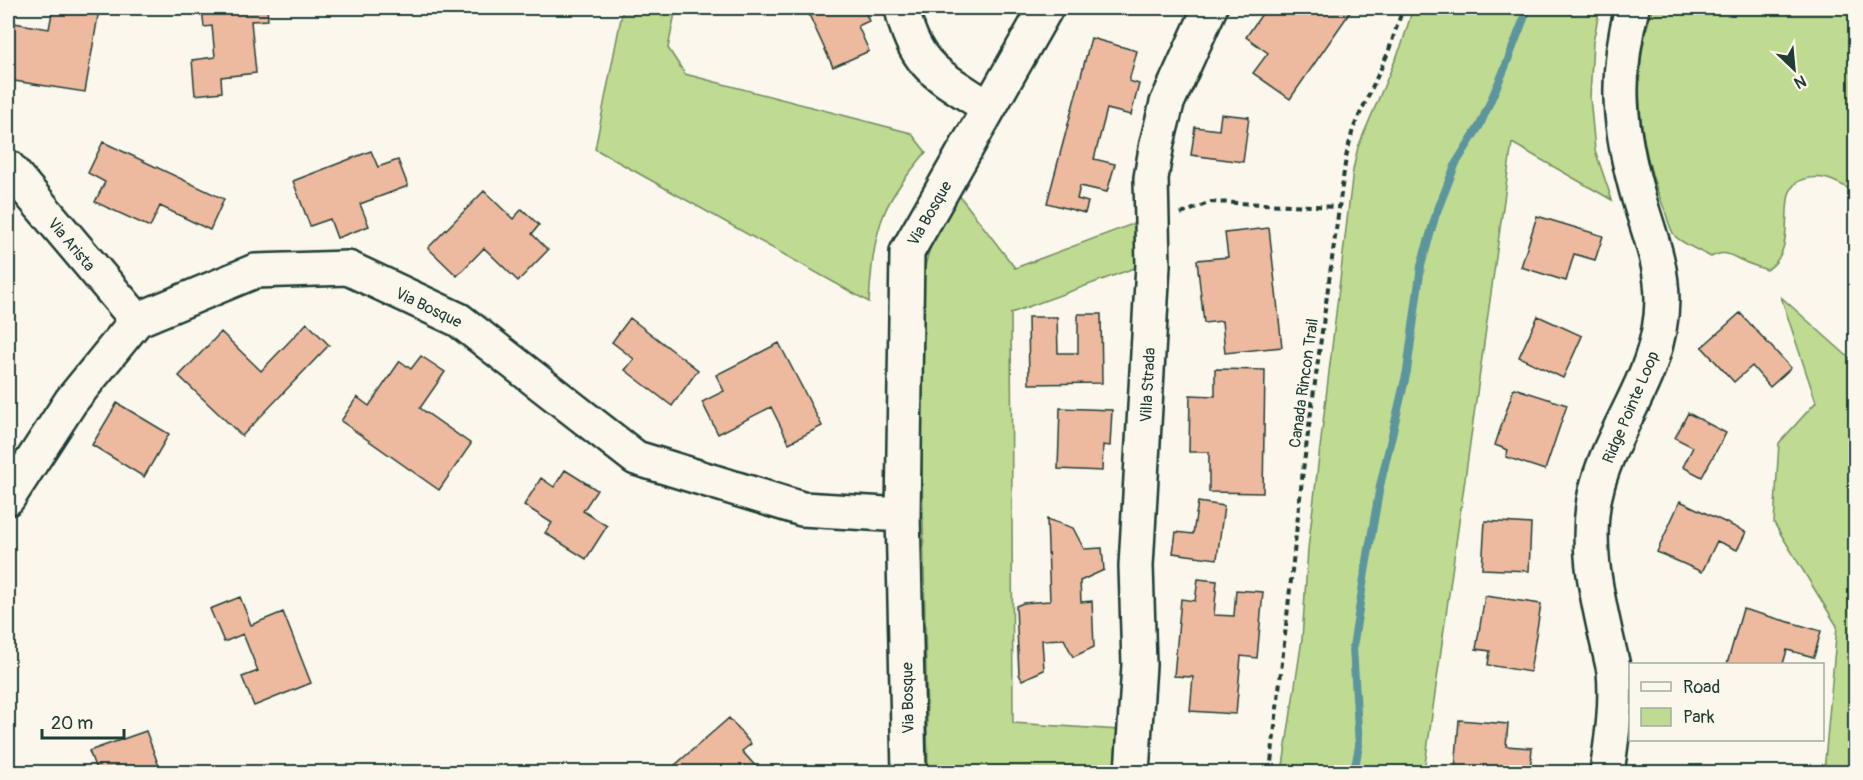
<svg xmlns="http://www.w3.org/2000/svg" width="1863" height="780" viewBox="0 0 1863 780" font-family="Pangolin,sans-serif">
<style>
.green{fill:#bfda91;stroke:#6f8c62;stroke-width:1.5}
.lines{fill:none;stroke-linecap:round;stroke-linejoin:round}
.stream{stroke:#5c959e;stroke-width:8}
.building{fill:#edba9f;stroke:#1f3d34;stroke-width:1.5}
.minor-casing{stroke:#1f3d34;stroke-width:38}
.path{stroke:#1f3d34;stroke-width:4;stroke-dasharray:6 4.5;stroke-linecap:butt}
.minor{stroke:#fbf7ec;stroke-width:33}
.labels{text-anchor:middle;stroke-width:4.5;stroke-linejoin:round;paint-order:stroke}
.street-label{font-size:16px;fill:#1f3d34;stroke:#fbf7ec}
</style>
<rect width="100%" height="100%" fill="#fbf7ec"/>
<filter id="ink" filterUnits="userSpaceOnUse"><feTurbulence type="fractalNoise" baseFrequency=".0167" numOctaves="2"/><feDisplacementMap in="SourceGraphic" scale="12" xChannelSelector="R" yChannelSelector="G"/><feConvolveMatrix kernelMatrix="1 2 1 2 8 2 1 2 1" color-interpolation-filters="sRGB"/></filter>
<g filter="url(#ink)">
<!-- green -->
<path class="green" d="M623 8H676L668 48 685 74 911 133 926 152C911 171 893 191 884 214 873 241 871 273 869 302L595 149Z
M1413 8H1600L1593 42 1590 97 1595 150 1612 200 1512 143 1424 772H1282L1302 639 1308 549 1353 170 1358 147 1402 44Z
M1653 8H1855V192C1836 182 1826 174 1804 179 1771 187 1803 247 1767 270 1759 267 1751 265 1743 261 1731 256 1725 249 1711 257 1702 252 1681 243 1675 236 1669 229 1667 214 1663 206 1638 143 1630 72 1653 8Z
M959 195 1015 268 1138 222 1140 266 1011 313 1013 723 1120 730 1117 772H928L919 314C922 260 930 240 959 195Z
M1781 297 1855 363V772H1824L1837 626 1774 523 1779 443 1816 402Z"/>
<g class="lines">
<!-- stream -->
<path class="stream" d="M1354 772 1359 746 1353 647 1365 572 1380 486 1407 371 1421 266 1436 214 1456 163 1480 125 1504 70 1528 8"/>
</g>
<!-- building -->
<path class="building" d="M53 8H82L99 10 85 92 8 80V22L49 29Z
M202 8H267L268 20 251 21 256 73 221 77 222 92 195 95 192 60 215 57 212 26 204 27Z
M806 8H863L869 21 858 26 869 51 833 67Z
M1266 8H1353L1290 99 1253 73 1268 53 1246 37Z
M1091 38 1137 51 1129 81 1139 84 1131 115 1107 109 1094 159 1115 164 1107 192 1080 186 1077 199 1088 202 1085 213 1047 203Z
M1221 114 1249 117 1243 162 1191 155 1195 127 1219 130Z
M103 142 224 199 210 230 160 206 150 227 95 202 105 182 88 173Z
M371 151 378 167 398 160 408 186 360 204 369 226 337 238 330 219 310 226 293 181Z
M484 191 513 219 522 209 539 225 532 234 548 250 518 281 484 248 457 276 428 248Z
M1537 216 1603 236 1595 260 1574 254 1566 281 1521 267Z
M1269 228 1282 347 1225 353 1222 321 1204 323 1197 260 1228 257 1225 233Z
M1740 313 1791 368 1770 387 1752 366 1734 382 1702 347Z
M1078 314H1101L1102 383 1029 384 1028 317H1057L1058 353H1078Z
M1538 316 1582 336 1563 378 1519 357Z
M630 318 698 370 672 406 625 370 634 359 612 342Z
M307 323 329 345 242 436 179 376 221 332 261 371Z
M779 343 822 426 789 443 771 407 718 434 702 402 724 391 716 375Z
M421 356 445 372 420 408 471 444 439 490 341 421 357 397 369 406 400 361 411 369Z
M1215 369 1265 370 1263 493 1209 492V452H1189L1190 395 1215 396Z
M1514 388 1567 405 1545 470 1506 457 1508 450 1495 445Z
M117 403 169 434 144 477 92 445Z
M1060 408 1112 410 1110 446 1103 445 1102 471 1058 469Z
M1688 413 1726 433 1702 477 1683 467 1693 447 1675 438Z
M565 470 597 490 583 511 607 526 586 559 545 533 552 523 524 505 541 478 554 487Z
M1680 501 1746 532 1737 550 1717 541 1702 572 1657 552Z
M1198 502 1224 506 1217 559 1173 553 1176 532 1193 534Z
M1047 519 1073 528 1084 549 1102 548 1104 570 1080 581 1081 602 1092 601 1094 647 1073 657 1064 639 1042 640 1044 670 1022 680 1019 674 1016 606 1023 603 1050 601Z
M1485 521 1531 524 1529 571 1482 569Z
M1198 579 1217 581 1214 615 1234 616 1236 590 1263 592 1257 658 1241 656 1236 714 1190 711 1193 677 1174 676 1181 599 1195 601Z
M1485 596 1541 604 1530 672 1488 665 1490 651 1476 649Z
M240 597 251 625 283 612 311 683 254 706 242 677 258 671 243 634 224 642 210 609Z
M1743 609 1821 631 1814 657 1787 650 1783 664H1727Z
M729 718 751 744 742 751 758 769 754 772H667Z
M1459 720 1508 724 1506 746 1532 748 1530 772 1455 771Z
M146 731 161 772H97L89 751Z"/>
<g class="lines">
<!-- minor casing -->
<g class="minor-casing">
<path id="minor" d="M902 8C914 68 942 77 989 108
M8 167 137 320
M8 498 71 401 137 320 255 271 348 268 459 320 636 458 802 509 903 515
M909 772 903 515 907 252 1046 8
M1132 772 1139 665 1136 566 1153 265 1151 178 1157 143 1167 103 1210 8
M1607 772C1612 738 1617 705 1614 671 1601 611 1580 544 1598 483 1617 418 1661 373 1662 300 1662 264 1649 233 1639 199 1619 130 1614 77 1632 8"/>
</g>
<!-- path -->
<path class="path" d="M1181 214 1211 202 1339 207
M1270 772 1303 470 1346 157 1353 129 1388 53 1403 8"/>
<!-- minor -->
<use href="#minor" class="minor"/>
</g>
</g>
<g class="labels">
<!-- street labels -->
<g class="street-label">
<text transform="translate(929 213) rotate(-60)" y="6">Via Bosque</text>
<text transform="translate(72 244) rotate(50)" y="6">Via Arista</text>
<text transform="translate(429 307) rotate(26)" y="6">Via Bosque</text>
<text transform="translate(1303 383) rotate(-82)" y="6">Canada Rincon Trail</text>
<text transform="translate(1147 385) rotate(-87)" y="6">Villa Strada</text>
<text transform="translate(1630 407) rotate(-67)" y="6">Ridge Pointe Loop</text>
<text transform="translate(907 698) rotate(-91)" y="6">Via Bosque</text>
</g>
</g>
<!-- margin -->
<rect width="1863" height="780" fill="none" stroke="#fbf7ec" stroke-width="30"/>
<rect x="15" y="15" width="1833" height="750" fill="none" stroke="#1f3d34" stroke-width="2" filter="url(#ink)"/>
<!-- legend -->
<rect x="1629" y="663" width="195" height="78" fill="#fbf7ec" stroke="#a3ada2" stroke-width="1.5"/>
<rect x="1641" y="682" width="30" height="9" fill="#fbf7ec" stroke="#a3ada2" stroke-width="1.5"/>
<text x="1683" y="693" font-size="18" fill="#1f3d34">Road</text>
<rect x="1641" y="708" width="30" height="18" fill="#bfda91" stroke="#a3ada2" stroke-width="1.5"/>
<text x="1683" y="723" font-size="18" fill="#1f3d34">Park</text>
<!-- north arrow -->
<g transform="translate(1794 69) rotate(154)" stroke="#fbf7ec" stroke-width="4.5" paint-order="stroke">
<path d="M0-4.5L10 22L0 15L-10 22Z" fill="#1f3d34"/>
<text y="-9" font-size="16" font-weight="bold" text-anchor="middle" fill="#1f3d34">N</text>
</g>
<!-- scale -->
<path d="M42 729v9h82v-9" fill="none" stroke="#1f3d34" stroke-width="3"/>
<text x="51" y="729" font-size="18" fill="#1f3d34" stroke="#fbf7ec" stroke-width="4.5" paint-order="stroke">20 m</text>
</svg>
